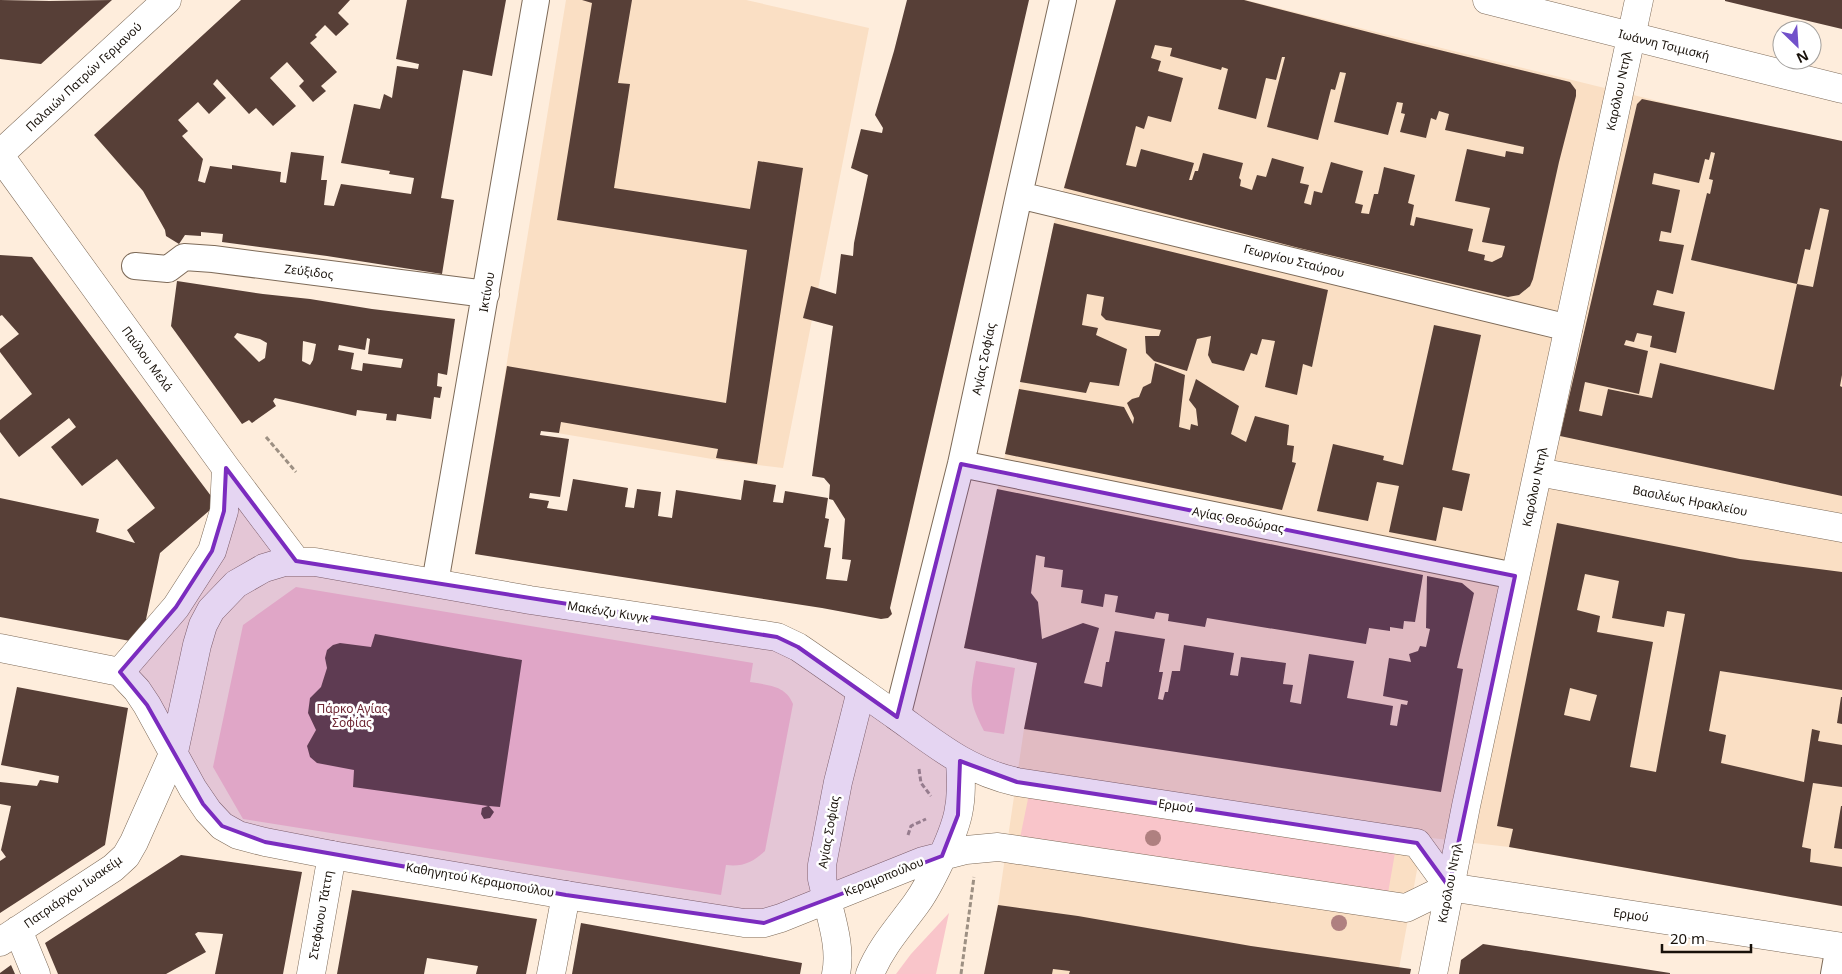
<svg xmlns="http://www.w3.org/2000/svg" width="1842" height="974" viewBox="0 0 1842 974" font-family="'Noto Sans',sans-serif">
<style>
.built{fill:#fadfc4}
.green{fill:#f9c5ca}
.building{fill:#573f37;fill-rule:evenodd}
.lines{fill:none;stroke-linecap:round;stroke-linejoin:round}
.pedestrian-casing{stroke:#7d6a58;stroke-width:28}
.minor-casing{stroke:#7d6a58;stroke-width:29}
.secondary-casing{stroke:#7d6a58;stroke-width:29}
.primary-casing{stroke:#7d6a58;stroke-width:29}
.path{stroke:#9d9083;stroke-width:3;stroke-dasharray:5 2.5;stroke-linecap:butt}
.pedestrian{stroke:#fff;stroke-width:26}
.minor{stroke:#fff;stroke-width:28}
.secondary{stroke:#fff;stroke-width:28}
.primary{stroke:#fff;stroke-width:28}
.tree{fill:#af8080}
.marked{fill:#7b2cbf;fill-opacity:0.2;stroke:#7b2cbf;stroke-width:4;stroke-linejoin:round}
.labels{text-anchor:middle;stroke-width:5;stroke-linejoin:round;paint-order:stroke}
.street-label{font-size:12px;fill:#18110a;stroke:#fff}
.park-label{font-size:12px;fill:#6f2734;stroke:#fff}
</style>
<rect width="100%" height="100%" fill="#feeddc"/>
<!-- built -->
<path class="built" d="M566 0H746L869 28 783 468 718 460 497 423Z
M1116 0H1246L1723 117 1842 141V906L1509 847 1423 837 1398 974H984L998 905 1024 729 1037 663 964 648 1054 223Z"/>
<!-- green -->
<path class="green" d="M296 587 753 663 750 682C767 685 786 685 793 704L765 851C753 862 743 867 726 865L721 895 243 819 213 767 243 625Z
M976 661 1015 668 1004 734 984 731C968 700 970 695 976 661Z
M1029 794 1396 847 1388 893 1020 838Z
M949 913 936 974H896L911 954Z"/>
<!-- building -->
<path class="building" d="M0 0 50 1 112 0 41 64 0 59Z
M241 0H350L338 13 349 24 336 36 325 25 315 35 317 37 310 43 337 72 321 86 326 91 313 102 299 86 304 81 287 62 270 78 296 106 273 126 256 108 249 114 217 79 213 84 226 98 209 114 198 102 178 120 188 131 182 136 203 159 198 181 205 183 210 166 232 169V165L281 172 280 182 286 183 291 152 324 156 321 180H327L324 205 334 206 341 184 411 194 414 178 389 174 390 171 341 163 354 104 380 109 384 94 392 98 397 66 418 69 419 64 396 59 407 0H506L492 76 463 70 441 198 454 200 442 274 327 256 222 242 223 234 201 232V236L185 235 179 244 166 236 165 230 143 191 94 135Z
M582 0H632L618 83 630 84 614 188 750 209 758 161 803 168 757 464 716 458 718 449 561 422 559 433 541 431 540 435 569 439 560 497 530 493 529 498 549 501 547 508 567 511 573 479 628 488 625 507 634 508 637 489 661 492 658 516 672 518 676 490 741 500 744 480 776 485 773 502 783 503 785 491 828 498 825 518 829 519 824 547 831 548 826 579 847 581 851 560 842 559 845 519 833 500 829 499 830 485 824 478 812 476 833 326 803 318 811 286 836 294 841 254 853 256 854 243 868 175 851 168 861 129 882 133 883 128 875 115 894 51 907 0H1029L890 608 892 614 888 618 881 619 822 608 475 554 507 366 726 403 747 250 557 220 592 3Z
M1116 0H1244L1411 43 1570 82 1576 90V96L1559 162 1533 279 1530 286 1519 295 1508 297 1299 248 1064 188ZM1155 45 1172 48 1170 56 1221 70 1222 67 1228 69 1218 109 1256 119 1266 78 1276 80 1282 57H1285L1267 127 1318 140 1331 89 1335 90 1340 72 1346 73 1334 122 1388 135 1397 102 1403 103 1401 113 1405 114 1400 132 1426 138 1431 118 1436 120 1439 111 1449 114 1445 130 1524 147 1523 154 1506 151 1505 157 1467 149 1455 201 1490 208 1482 242 1505 246 1502 257 1492 262 1484 260 1485 255 1468 251 1473 229 1416 217 1414 226 1410 225 1414 205 1408 203 1415 175 1384 167 1378 194H1374L1369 214 1361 213 1363 205 1355 203 1363 171 1331 162 1322 193 1314 191 1311 205 1304 203 1309 185 1300 183 1304 167 1272 158 1266 177 1257 175 1252 190 1240 186 1241 180 1239 178 1243 163 1203 153 1198 171H1195L1192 180H1189L1194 163 1141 149 1136 167 1126 165 1136 126 1144 129 1148 116 1171 122 1183 78 1158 71 1161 61 1151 58Z
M1725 0H1842V29L1725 1Z
M1642 99 1842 141V375L1840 386 1842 387V496L1560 436 1637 104ZM1711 152 1715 153 1709 179 1713 180 1710 194 1707 193 1691 260 1797 284 1805 249 1810 250 1820 208 1829 210 1813 287 1797 284 1774 390 1660 363 1652 398 1608 389 1602 416 1579 411 1585 382 1639 394 1648 351 1624 345 1626 340 1634 342 1637 333 1652 336 1650 347 1676 353 1685 312 1653 305 1657 290 1673 294 1684 245 1659 241 1661 231 1671 233 1680 190 1652 184 1654 173 1699 183 1705 159 1709 160Z
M1054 223 1328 290 1312 367 1303 364 1297 395 1265 387 1275 341 1262 339 1257 355 1251 353 1244 371 1212 363 1208 355 1211 336 1197 339 1187 371 1154 361 1146 353 1145 336H1159L1161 330 1106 320 1101 315 1104 297 1087 294 1082 325 1098 328 1096 335 1127 349 1119 386 1090 382 1086 393 1020 382Z
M0 255 32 257 217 504 160 553 141 643 0 617V498L99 519 96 532 135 543 127 530 155 508 117 459 82 486 51 447 76 427 69 418 19 457 0 432V420L32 394 0 352V349L19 334 2 315 0 316Z
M177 281 263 294 310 299 372 309 455 319 447 375 438 373 437 386 442 387 440 398 434 397 431 419 397 414 396 421 386 420 387 414 357 410 356 416 275 398 273 401 276 406 252 423 249 420 242 424 171 326ZM237 333 260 339 267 343 265 358 259 362 234 337ZM367 338 370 339 368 354 403 359 401 368 363 363 362 371 351 369 354 353 338 350 339 345 365 350ZM303 341 316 344 313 360 310 365 302 361Z
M1434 325 1481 335 1452 470 1470 474 1462 511 1443 507 1436 541 1389 532 1399 486 1377 482 1368 521 1317 511 1333 444 1384 456 1383 460 1403 465Z
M1155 363 1185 375 1179 427 1190 430 1191 424 1198 426 1196 409 1189 400 1196 379 1239 406 1231 434 1246 442 1255 416 1289 425 1287 445 1294 446 1292 462 1296 463 1282 510 1005 454 1019 389 1124 407 1133 424 1134 418 1127 403 1132 399 1139 397 1143 387 1151 383Z
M997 489 1423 575 1415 622 1404 621 1403 629 1390 627V631L1369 628 1366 644 1207 618 1205 627 1168 621 1169 614 1156 612 1154 619 1115 612 1118 596 1105 594 1103 607 1081 603 1083 590 1061 587 1063 570 1044 567 1045 557 1036 555 1031 593 1038 602 1042 639 1083 623 1099 628 1084 683 1102 687 1106 662H1109L1115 631 1165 639 1159 672H1163L1158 699 1163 700 1165 692H1168L1172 671H1180L1184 645 1234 653 1230 675 1238 676 1241 657 1286 663 1283 684 1293 685 1290 702 1301 704 1309 654 1354 661 1347 698 1393 706 1390 725 1397 726 1401 704 1407 705 1408 701 1383 696 1389 658 1411 662 1409 654 1418 651 1420 646 1426 647 1430 629 1426 628 1427 576 1462 583 1474 593 1457 668 1463 669 1441 792 1024 729 1037 663 964 648Z
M1557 523 1740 559 1842 572V690L1720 671 1709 731 1726 735 1721 763 1804 782 1812 729 1820 731 1818 741 1842 745V787L1813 783 1802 847 1811 849 1810 862 1842 867V906L1509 847 1513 829 1497 826ZM1585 574 1619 581 1612 618 1664 627 1667 611 1685 614 1656 772 1630 767 1653 642 1597 632 1600 616 1577 610ZM1570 688 1597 695 1590 721 1564 715Z
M375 634 522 660 500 807 489 806 494 812 490 818 484 819 481 814 482 808 488 806 353 787 354 770 317 763 310 757 307 746 316 730 308 713 310 698 321 687 327 668 325 658 327 650 333 645 340 643 371 647Z
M17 687 128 708 105 845 0 913V861L6 857 1 850 11 806 0 804V782L37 786 40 780 58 783 59 776 1 765Z
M1841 697H1842V724L1837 723Z
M1841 806H1842V849L1834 848Z
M181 855 302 872 283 974H215L223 934 198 932 195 934 206 952 166 974H58L45 943Z
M352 890 537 919 526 974H476L478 966 427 958 424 974H337Z
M998 905 1078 916 1251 946 1411 969 1410 974H1069L1070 971 1053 969 1052 974H984Z
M581 923 802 963 800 974H572Z
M1483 944 1670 973V974H1459L1461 960Z
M11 965 15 974H0V973Z"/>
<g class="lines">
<!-- pedestrian casing -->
<g class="pedestrian-casing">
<path id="pedestrian" d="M1019 195 1569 328
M135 266 168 269 184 257 213 259 486 294
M961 464 1515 576
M435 583 536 0
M897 717 961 464 1019 195 1063 0
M1834 974 1839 946"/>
</g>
<!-- minor casing -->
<g class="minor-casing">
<path id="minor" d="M1538 472 1842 528
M827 900 822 879V865L838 782 861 691
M18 930 36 974
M0 942 113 868 126 856 134 842 174 752
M311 974 332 855
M551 974 566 895
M1433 974 1466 806 1639 0"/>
</g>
<!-- secondary casing -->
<g class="secondary-casing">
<path id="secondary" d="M0 154 167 0
M0 156 226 468 296 561
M0 648 120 672 137 690 147 705 193 789 208 811 222 826 238 835 265 842 332 855 566 895 744 923H764L781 918 923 861 966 850 998 847 1406 908 1449 887 1842 947
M120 672 176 607 212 551 224 511 226 468
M174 752 197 645 203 625 211 610 236 584 264 568 284 562H315L530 600 777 637 798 647C832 670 865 694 898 717 938 746 968 771 1017 782L1417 843 1449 887
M827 900C833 924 841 950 836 974
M870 974C880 948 900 926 916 904 930 885 953 837 958 814 962 796 961 779 960 761"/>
</g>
<!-- primary casing -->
<g class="primary-casing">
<path id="primary" d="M1487 0 1842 89"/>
</g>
<!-- path -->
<path class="path" d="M266 437 296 472
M919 769 921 783 931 796
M908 835 911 826 926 819
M961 974 974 877"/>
<!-- pedestrian -->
<use href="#pedestrian" class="pedestrian"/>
<!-- minor -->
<use href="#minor" class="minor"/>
<!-- secondary -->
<use href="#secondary" class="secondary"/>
<!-- primary -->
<use href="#primary" class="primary"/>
</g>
<!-- trees -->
<g class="tree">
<circle cx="1153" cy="838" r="8"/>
<circle cx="1339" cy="923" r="8"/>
</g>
<!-- marked area -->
<path class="marked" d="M961 464 1515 576 1449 887 1417 843 1017 782 960 761 958 815 942 856 764 923 566 895 265 842 222 826 203 804 147 705 120 672 176 607 212 551 224 511 226 468 296 561 777 637 798 647 897 717Z"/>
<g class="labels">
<!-- street labels -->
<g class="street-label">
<text transform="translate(1664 45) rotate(14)" y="4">Ιωάννη Τσιμισκή</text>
<text transform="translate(84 77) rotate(-43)" y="4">Παλαιών Πατρών Γερμανού</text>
<text transform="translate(1619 91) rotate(-78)" y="4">Καρόλου Ντηλ</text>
<text transform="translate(1294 261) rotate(14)" y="4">Γεωργίου Σταύρου</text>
<text transform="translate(309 272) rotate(7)" y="4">Ζεύξιδος</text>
<text transform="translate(487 292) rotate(-80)" y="4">Ικτίνου</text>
<text transform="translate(147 359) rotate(54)" y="4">Παύλου Μελά</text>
<text transform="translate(984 359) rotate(-78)" y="4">Αγίας Σοφίας</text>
<text transform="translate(1535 487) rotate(-78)" y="4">Καρόλου Ντηλ</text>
<text transform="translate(1690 501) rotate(11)" y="4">Βασιλέως Ηρακλείου</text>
<text transform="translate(1238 520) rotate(11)" y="4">Αγίας Θεοδώρας</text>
<text transform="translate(608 612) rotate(9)" y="4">Μακένζυ Κινγκ</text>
<text transform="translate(1176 806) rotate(9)" y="4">Ερμού</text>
<text transform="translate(829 832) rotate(-80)" y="4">Αγίας Σοφίας</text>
<text transform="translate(884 877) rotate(-22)" y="4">Κεραμοπούλου</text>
<text transform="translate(480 880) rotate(10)" y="4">Καθηγητού Κεραμοπούλου</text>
<text transform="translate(1450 883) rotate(-79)" y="4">Καρόλου Ντηλ</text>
<text transform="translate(73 892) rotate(-35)" y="4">Πατριάρχου Ιωακείμ</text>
<text transform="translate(321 915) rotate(-80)" y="4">Στεφάνου Τάττη</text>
<text transform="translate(1631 915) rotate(9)" y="4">Ερμού</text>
</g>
<!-- park labels -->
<g class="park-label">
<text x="352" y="713">Πάρκο Αγίας<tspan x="352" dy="14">Σοφίας</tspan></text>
</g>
</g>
<!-- north arrow -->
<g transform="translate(1797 45) rotate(155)"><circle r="24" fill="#ffffff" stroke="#a3a09d"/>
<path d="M0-4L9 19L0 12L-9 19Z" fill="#7251ca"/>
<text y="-8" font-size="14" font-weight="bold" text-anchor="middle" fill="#18110a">N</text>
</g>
<!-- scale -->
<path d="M1662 944v8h89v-8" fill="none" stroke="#18110a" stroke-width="2.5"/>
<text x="1670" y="944" font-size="15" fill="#18110a" stroke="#ffffff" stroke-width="4" paint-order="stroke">20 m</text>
</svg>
